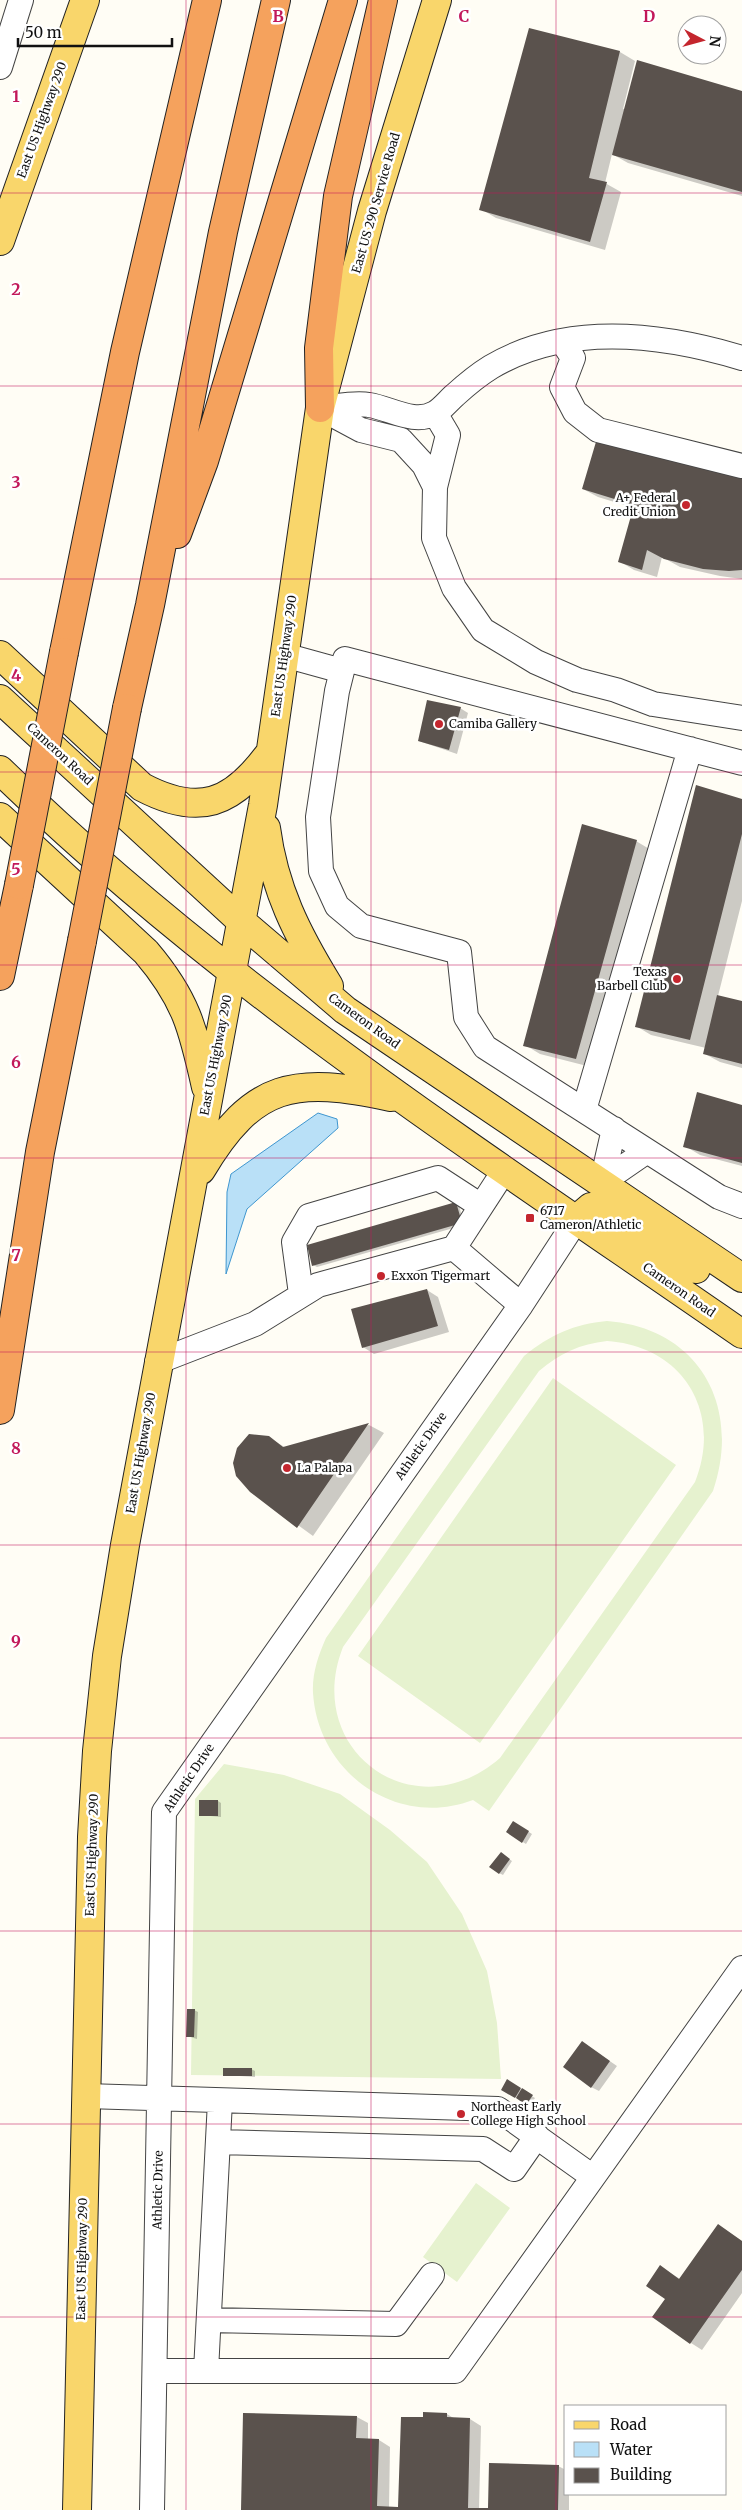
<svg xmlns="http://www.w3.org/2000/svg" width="742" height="2510" viewBox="0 0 742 2510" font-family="Merriweather,serif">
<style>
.pitch{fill:#e6f2cf;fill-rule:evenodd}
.water{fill:#b9e0f7;stroke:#3f96cf}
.shadow{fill:#0003}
.building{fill:#5a524d}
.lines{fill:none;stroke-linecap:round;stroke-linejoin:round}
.minor-casing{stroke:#444;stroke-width:26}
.major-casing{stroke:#222;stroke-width:30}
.highway-casing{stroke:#222;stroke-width:30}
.minor{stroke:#fff;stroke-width:24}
.major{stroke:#f9d66b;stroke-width:28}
.highway{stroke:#f5a25d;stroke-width:28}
.highway-bridge-casing{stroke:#222;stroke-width:30;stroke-linecap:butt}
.highway-bridge{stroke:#f5a25d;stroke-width:28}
.grid{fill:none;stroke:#c2185b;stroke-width:1;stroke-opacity:0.55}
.poi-dot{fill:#c4262e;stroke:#fff;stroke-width:2}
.labels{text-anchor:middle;stroke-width:5;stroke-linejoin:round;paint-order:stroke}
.street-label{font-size:12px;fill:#111;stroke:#fff}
.poi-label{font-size:12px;fill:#111;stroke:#fff;text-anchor:start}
.grid-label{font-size:16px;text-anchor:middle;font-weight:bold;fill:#c2185b;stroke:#fff;stroke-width:5;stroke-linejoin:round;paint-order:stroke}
</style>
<rect width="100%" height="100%" fill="#fffdf5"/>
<!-- pitch -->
<path class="pitch" d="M607 1321C699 1328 742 1406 713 1491L489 1811 473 1800C397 1829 318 1773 313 1693 312 1674 318 1656 326 1638L524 1356C550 1335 574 1324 607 1321ZM607 1341C683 1346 723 1412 695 1482L500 1758C415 1832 302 1751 343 1647L539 1371C560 1353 580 1344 607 1341Z
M553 1378 676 1465 480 1743 358 1656Z
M224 1764 284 1775 340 1794 390 1830 427 1862 462 1914 487 1971 497 2023 501 2079 191 2075 195 1799Z
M476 2183 510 2208 457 2282 423 2257Z"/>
<!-- water -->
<path class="water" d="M318 1113 337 1119 338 1128 247 1209 226 1274 227 1192 231 1174Z"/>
<!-- shadow -->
<path class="shadow" d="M530 30 620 52 635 61 623 109 742 92V196L628 163 612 154 605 183 621 192 605 250 496 218 481 209Z
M742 472V579L720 576 680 567 662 557 657 577 634 570 619 561 634 508 598 497 583 489Z
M460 708 468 713 457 754 419 741Z
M742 800V901L718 996 742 1002V1068L720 1062 705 1054 706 1048 651 1035 636 1026Z
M636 841 651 850 591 1067 540 1054 525 1045Z
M742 1106V1166L700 1155 685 1146Z
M456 1203 459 1205 464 1225 317 1267 313 1265Z
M427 1290 438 1297 449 1332 374 1354 363 1347Z
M369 1425 384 1433 313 1536 251 1491 268 1437 286 1448Z
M218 1801 221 1803V1817L200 1815Z
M513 1822 532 1834 526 1844 507 1832Z
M504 1856 512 1861 503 1875 499 1873Z
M194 2010 198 2012 197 2039 187 2036Z
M589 2047 617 2066 599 2091 591 2087Z
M251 2069 255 2071V2077L224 2075Z
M507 2081 535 2098 530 2106 502 2089Z
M718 2225 742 2241V2293L702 2350 691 2343 667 2299 661 2267 680 2279Z
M447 2414 455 2419H470L481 2426 479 2509 489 2510 558 2466 566 2470V2494H569V2510H242L357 2417 368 2423V2440H379L390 2447 389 2508H400L424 2418Z"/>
<!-- building -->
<path class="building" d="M529 28 620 51 589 178 607 182 590 242 479 210Z
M637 60 742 91V192L612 155Z
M598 435 742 470V570L729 571 703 569 664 559 647 550 642 570 618 562 634 505 582 489Z
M427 700 461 707 449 750 418 741Z
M696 785 742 799V834L690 1040 635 1027Z
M582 824 637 840 576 1059 523 1046Z
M717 995 742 1001V1064L703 1054Z
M697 1092 742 1105V1163L683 1147Z
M456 1202 462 1223 312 1266 307 1245Z
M427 1289 438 1326 362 1348 351 1309Z
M369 1423 297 1528 250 1492 236 1476 233 1463 237 1448 249 1434 269 1436 283 1447Z
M199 1800H218V1816H199Z
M513 1821 529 1831 522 1843 506 1832Z
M501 1852 510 1859 499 1874 489 1867Z
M187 2009H195L194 2037H186Z
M582 2041 610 2061 591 2088 563 2067Z
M223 2068H252V2076H223Z
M507 2079 521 2088 515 2098 501 2090Z
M522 2088 533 2095 526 2105 516 2098Z
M718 2224 742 2241V2270L690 2344 652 2317 665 2299 646 2286 660 2265 679 2279Z
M423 2412 447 2413V2417L470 2418 468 2508H488L489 2463 559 2465 558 2510H241L243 2413 357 2416 356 2438 379 2439 377 2506 398 2507 401 2417H423Z"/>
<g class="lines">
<!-- minor casing -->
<g class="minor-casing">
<path id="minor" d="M0 67 21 0
M562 341 573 358 562 387 575 412 598 430 742 466
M320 408C335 407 354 402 369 405 390 408 414 425 435 413 442 409 449 400 455 395 466 385 478 375 491 367 567 322 662 334 742 358
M320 408 361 430 401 440 424 465 435 487
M435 413 448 435 435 487 434 538 454 588 483 630 536 662 577 680 616 690 653 704 742 718
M284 655 342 671
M742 763 345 659 337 691 318 817 321 871 337 906 361 926 459 952 466 1017 485 1047 719 1197 742 1206
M584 1110 690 749
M609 1173 606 1164 614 1129
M602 1182 609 1173 618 1171 647 1151
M454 1248 504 1171
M301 1294 294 1242 309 1216 438 1178 481 1206
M157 1362 255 1324 318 1285 454 1248 521 1305
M86 2096 498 2109 593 2177
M218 2142 483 2149 514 2169 537 2136
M209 2320 396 2324 432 2275
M155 2371H455L742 1968
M206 2371 220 2101
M152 2510 164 1812 521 1305 577 1219"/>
</g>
<!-- major casing -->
<g class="major-casing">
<path id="major" d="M0 241 85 0
M0 655 142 787C199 817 232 804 269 754
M0 699 242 922 345 1010 742 1278
M0 770C223 988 487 1157 742 1334
M0 817 146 952C186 999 193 1028 206 1087
M266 828C274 889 297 934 329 986
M201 1170C253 1082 295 1076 391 1097
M577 1219 591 1207 599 1208 613 1214 696 1269
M77 2510 92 1837 97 1751 107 1656 125 1545 263 805 320 408 372 211 437 0"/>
</g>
<!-- highway casing -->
<g class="highway-casing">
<path id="highway" d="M320 408 319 348 338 196 383 0
M177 534 204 461 343 0
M64 652 125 352 207 0
M127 708 150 605 223 232 276 0
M0 976 19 885
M0 1410 40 1152 82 941"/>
</g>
<!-- minor -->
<use href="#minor" class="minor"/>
<!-- major -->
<use href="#major" class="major"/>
<!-- highway -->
<use href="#highway" class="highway"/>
<!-- highway-bridge casing -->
<g class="highway-bridge-casing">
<path id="highway-bridge" d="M19 885 64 652
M82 941 127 708"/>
</g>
<!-- highway-bridge -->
<use href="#highway-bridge" class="highway-bridge"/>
</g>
<!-- grid -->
<path class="grid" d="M186 0V2510M371 0V2510M556 0V2510M0 193H742M0 386H742M0 579H742M0 772H742M0 965H742M0 1158H742M0 1352H742M0 1545H742M0 1738H742M0 1931H742M0 2124H742M0 2317H742"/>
<!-- markers -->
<g class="poi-dot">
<circle cx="686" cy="505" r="5"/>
<circle cx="439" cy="724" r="5"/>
<circle cx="677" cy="979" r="5"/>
<rect x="525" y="1213" width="10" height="10" rx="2.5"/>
<circle cx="381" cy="1276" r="5"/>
<circle cx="287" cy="1468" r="5"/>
<circle cx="461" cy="2114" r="5"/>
</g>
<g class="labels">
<!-- street labels -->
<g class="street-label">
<text transform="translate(42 120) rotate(-70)" y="4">East US Highway 290</text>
<text transform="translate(376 203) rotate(-74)" y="4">East US 290 Service Road</text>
<text transform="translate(284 656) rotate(-82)" y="4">East US Highway 290</text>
<text transform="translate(60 754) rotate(43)" y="4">Cameron Road</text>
<text transform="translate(364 1021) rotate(36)" y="4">Cameron Road</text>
<text transform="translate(216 1055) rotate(-79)" y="4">East US Highway 290</text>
<text transform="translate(679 1290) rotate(35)" y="4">Cameron Road</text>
<text transform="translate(421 1446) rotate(-55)" y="4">Athletic Drive</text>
<text transform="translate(141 1453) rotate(-80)" y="4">East US Highway 290</text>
<text transform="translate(189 1778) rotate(-56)" y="4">Athletic Drive</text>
<text transform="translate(92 1855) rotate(-88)" y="4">East US Highway 290</text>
<text transform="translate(158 2190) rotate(-89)" y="4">Athletic Drive</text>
<text transform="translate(82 2259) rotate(-89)" y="4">East US Highway 290</text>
</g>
<!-- poi labels -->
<g class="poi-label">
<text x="676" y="502" text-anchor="end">A+ Federal<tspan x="676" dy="14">Credit Union</tspan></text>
<text x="449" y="728">Camiba Gallery</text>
<text x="667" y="976" text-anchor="end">Texas<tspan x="667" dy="14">Barbell Club</tspan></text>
<text x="540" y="1215">6717<tspan x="540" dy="14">Cameron/Athletic</tspan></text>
<text x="391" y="1280">Exxon Tigermart</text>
<text x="297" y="1472">La Palapa</text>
<text x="471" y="2111">Northeast Early<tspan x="471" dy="14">College High School</tspan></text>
</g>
</g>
<g class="grid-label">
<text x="278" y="22">B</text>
<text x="464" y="22">C</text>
<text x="649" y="22">D</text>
<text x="16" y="102">1</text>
<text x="16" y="295">2</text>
<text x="16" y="488">3</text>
<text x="16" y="681">4</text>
<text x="16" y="875">5</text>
<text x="16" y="1068">6</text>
<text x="16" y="1261">7</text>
<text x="16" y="1454">8</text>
<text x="16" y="1647">9</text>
</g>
<!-- legend -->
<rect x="564" y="2405" width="162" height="90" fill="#ffffff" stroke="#a0a0a0"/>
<rect x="574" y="2421" width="25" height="8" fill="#f9d66b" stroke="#a0a0a0"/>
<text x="610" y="2430" font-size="15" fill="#111111">Road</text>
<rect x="574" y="2442" width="25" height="15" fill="#b9e0f7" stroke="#a0a0a0"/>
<text x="610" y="2455" font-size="15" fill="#111111">Water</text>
<rect x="574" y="2468" width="25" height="15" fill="#5a524d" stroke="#a0a0a0"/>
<text x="610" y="2480" font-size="15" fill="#111111">Building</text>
<!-- north arrow -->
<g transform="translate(702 40) rotate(96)"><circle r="24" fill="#ffffff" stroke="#a0a0a0"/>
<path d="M0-4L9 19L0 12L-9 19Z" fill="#c4262e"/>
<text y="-8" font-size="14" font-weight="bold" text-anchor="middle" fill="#111111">N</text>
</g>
<!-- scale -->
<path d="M18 38v8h154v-8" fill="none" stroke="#111111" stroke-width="2.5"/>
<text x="25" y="38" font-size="15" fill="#111111" stroke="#ffffff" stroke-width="4" paint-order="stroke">50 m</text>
</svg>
